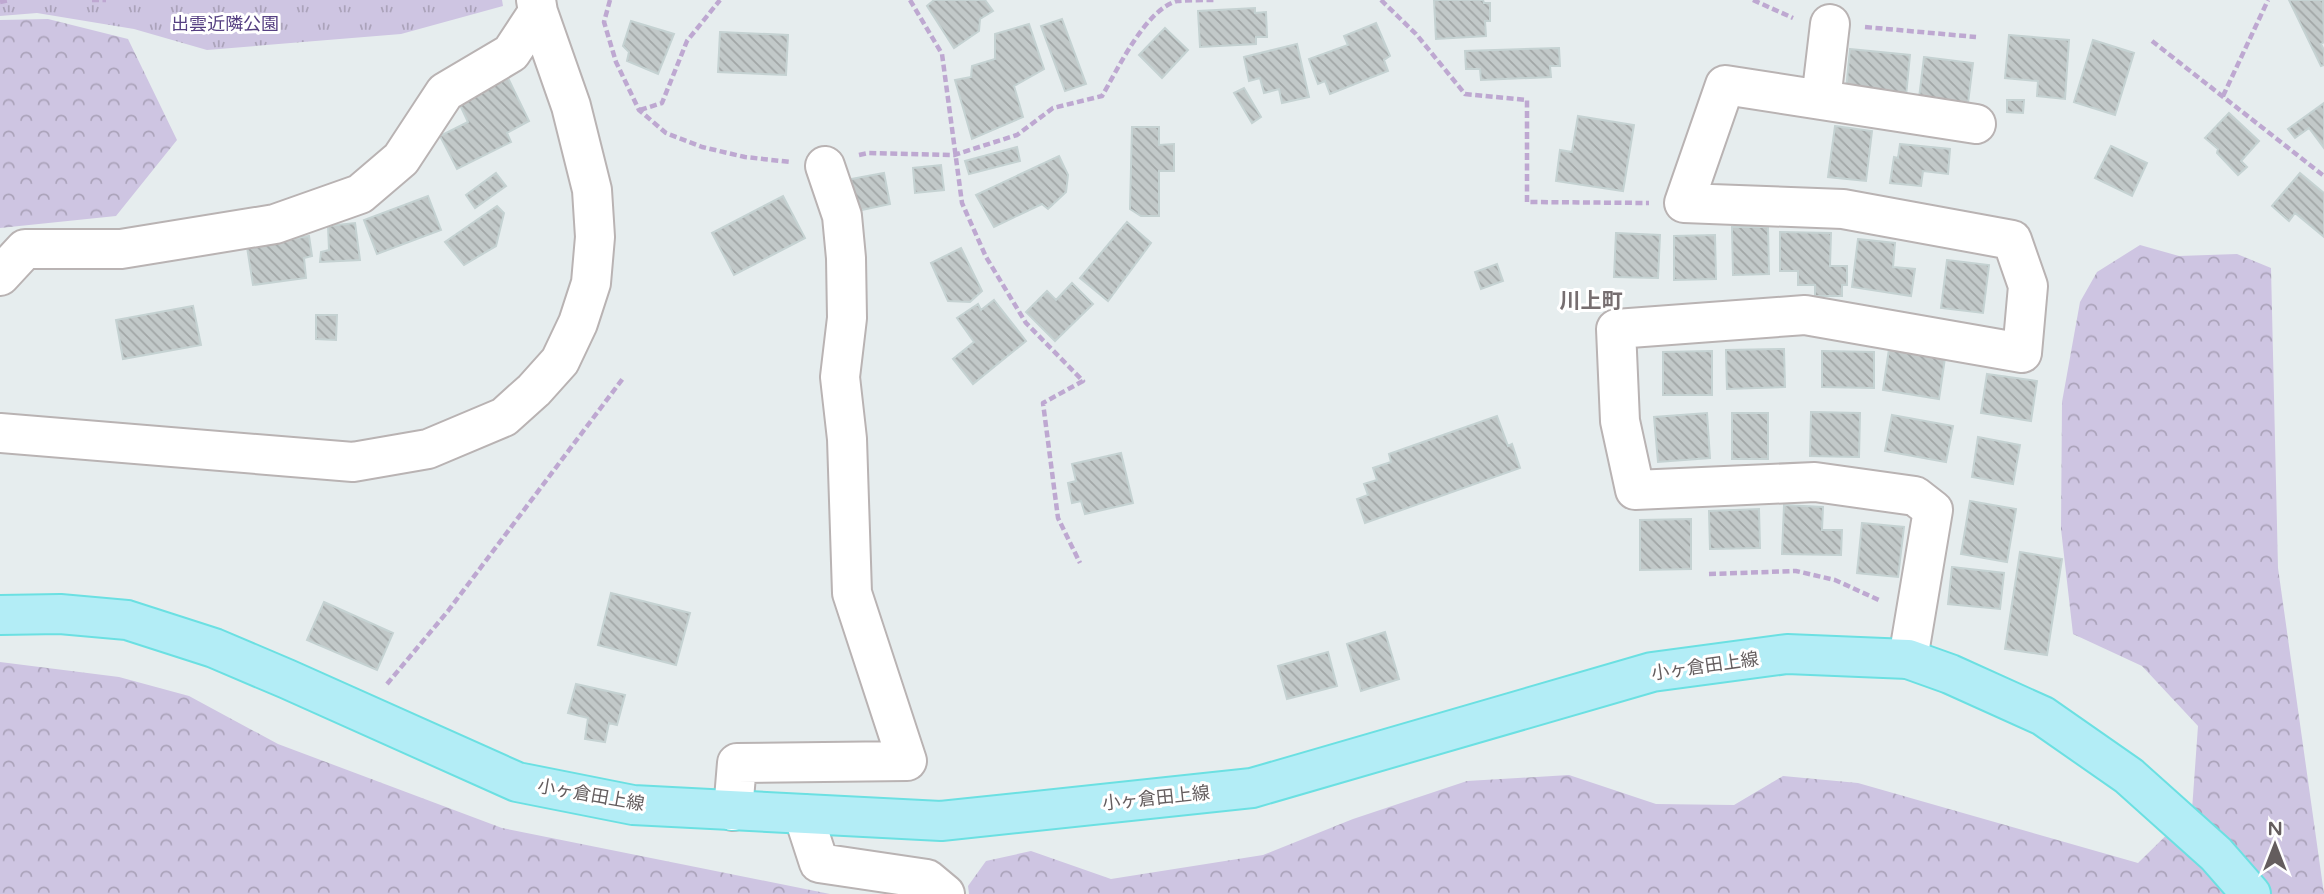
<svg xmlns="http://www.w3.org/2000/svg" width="2324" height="894" viewBox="0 0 2324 894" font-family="'Varela Round','Noto Sans JP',sans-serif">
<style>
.forest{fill:url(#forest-crowns)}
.park{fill:url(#park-tufts)}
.building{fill:url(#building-back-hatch);stroke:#c5d2d2;stroke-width:2}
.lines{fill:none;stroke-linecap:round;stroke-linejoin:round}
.minor-casing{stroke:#b9b3b3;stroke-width:42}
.major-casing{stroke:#6be0e2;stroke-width:42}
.path{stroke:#bea8d1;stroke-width:4.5;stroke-dasharray:7 3.5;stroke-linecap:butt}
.minor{stroke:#fff;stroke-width:38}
.major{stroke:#b3edf6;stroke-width:38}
.labels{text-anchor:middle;stroke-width:6;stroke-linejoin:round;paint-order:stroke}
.park-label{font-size:18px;fill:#553f81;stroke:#fff}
.street-label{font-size:18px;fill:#645d5e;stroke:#fff}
.quarter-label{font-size:21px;font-weight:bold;fill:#766e70;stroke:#fff}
</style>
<defs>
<pattern id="forest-crowns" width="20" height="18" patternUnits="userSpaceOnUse" patternTransform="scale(1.75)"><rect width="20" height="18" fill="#cec5e2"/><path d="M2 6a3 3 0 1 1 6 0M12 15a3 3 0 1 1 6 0" fill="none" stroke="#aba3ba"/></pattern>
<pattern id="park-tufts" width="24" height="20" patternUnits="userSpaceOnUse" patternTransform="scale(1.75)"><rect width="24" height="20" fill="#cec5e2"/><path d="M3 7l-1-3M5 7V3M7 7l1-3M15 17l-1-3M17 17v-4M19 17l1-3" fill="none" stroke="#aba3ba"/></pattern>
<pattern id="building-back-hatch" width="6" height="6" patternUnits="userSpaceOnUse" patternTransform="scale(1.75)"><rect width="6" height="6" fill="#c2c9c9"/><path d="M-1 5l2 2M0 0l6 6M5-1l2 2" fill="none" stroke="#a1a6a6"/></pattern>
</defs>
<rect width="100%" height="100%" fill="#e6edee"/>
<!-- forest -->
<path class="forest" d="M48 19 128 39 177 140 116 216 0 228V20Z
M2140 245 2179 256 2237 254 2271 268 2278 568 2324 894H969L968 886 986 861 1031 851 1111 879 1263 855 1353 819 1467 781 1569 775 1656 804 1734 805 1783 776 1858 783 2138 863 2192 810 2198 726 2142 666 2073 634 2061 529 2062 402 2080 302 2097 272Z
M0 662 119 677 189 696 278 744 502 828 830 894H0Z"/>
<!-- park -->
<path class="park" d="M0 0H502L503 6 401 34 207 50 134 29 37 13 0 16Z"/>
<!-- building -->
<path class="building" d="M934 0H985L993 11 980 19 979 31 954 48 927 6Z
M1434 0H1483L1484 3H1490V21H1485L1486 36 1436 39Z
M2289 0H2323L2324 42 2321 44 2324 50V65L2321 66Z
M1255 8V13L1266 12 1267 37H1256V44L1200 47 1198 11Z
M1062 19 1086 84 1065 91 1041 26Z
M631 21 674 34 658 74 627 61 629 52 623 46Z
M1376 23 1390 56 1384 60 1388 71 1330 94 1325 81 1318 84 1309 59 1348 45 1344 36Z
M1029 24 1044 69 1014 86 1023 117 972 139 955 80 971 77 972 66 995 59V34Z
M1165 28 1188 50 1162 78 1139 55Z
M720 32 788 35 786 75 718 72Z
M2009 35 2069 40 2065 99 2037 96 2038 81 2005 78Z
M2093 40 2134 53 2115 115 2074 102Z
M1297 44 1309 97 1282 103 1279 89 1264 93 1260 78 1249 81 1244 57Z
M1559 48 1560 66H1550L1551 77 1481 80 1480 69H1466L1465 51Z
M1850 49 1910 55 1906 96 1846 90Z
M1924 57 1973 63 1968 103 1919 98Z
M508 78 529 121 507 133 511 142 457 169 440 136 468 122 459 103Z
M1244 88 1261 117 1252 123 1234 93Z
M2007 100H2024L2023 113 2007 112Z
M2324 103V148L2309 128 2295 138 2288 129Z
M2229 113 2259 141 2241 161 2247 167 2238 175 2217 153 2218 149 2205 138Z
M1578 116 1634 125 1623 191 1556 181 1560 150 1572 152Z
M1835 126 1872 131 1866 181 1828 177Z
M1132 127H1159V145L1174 144V171H1159V216H1141L1130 209Z
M1900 144 1950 149 1948 174 1923 171 1921 186 1890 183 1894 157 1898 158Z
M2111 146 2147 163 2132 196 2095 178Z
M1017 147 1020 161 969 174 965 161Z
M1059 156 1068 175 1066 192 1048 209 1042 204 994 227 976 195Z
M941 165 944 190 915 193 913 168Z
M496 173 506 186 475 208 466 195Z
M884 173 890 204 857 211 851 179Z
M2300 173 2324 193V237L2295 213 2289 221 2272 206Z
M428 196 441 230 377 254 364 220Z
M783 196 805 238 734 275 712 233Z
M497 206 504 213 496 246 464 265 445 242Z
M1127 222 1151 243 1108 301 1080 278Z
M355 223 360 260 320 262 321 252 329 250 328 226Z
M1732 227H1768L1769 274 1733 275Z
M1780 232 1831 233 1830 266H1847V285H1842V296H1815V285H1798V271H1780Z
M1616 233 1660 235 1658 278 1614 277Z
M1715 235 1716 279 1674 280V236Z
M309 236 312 256 304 258 306 278 253 285 247 247Z
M1858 239 1895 243 1893 267 1915 269 1911 296 1852 287Z
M961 248 982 291 970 302 948 301 931 263Z
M1947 260 1989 265 1983 313 1941 308Z
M1497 264 1503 281 1481 289 1475 272Z
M1072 283 1093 304 1055 341 1026 312 1047 291 1056 300Z
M994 300 1026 341 973 384 953 359 974 342 957 318 978 304 981 310Z
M193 306 201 345 123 359 116 320Z
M316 315H337L336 340 316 339Z
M1784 349 1785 387 1727 389 1726 350Z
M1889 349 1945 358 1939 399 1883 390Z
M1712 351V395H1663V352Z
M1822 351 1874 352V388L1822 387Z
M1987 374 2037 381 2031 421 1981 413Z
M1811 412 1860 413 1859 457 1810 456Z
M1707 413 1710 458 1658 462 1654 417Z
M1732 413H1768V459H1732Z
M1892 415 1953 426 1946 462 1885 451Z
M1497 416 1508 446 1512 444 1520 468 1365 523 1357 499 1368 495 1364 484 1377 480 1373 468 1391 462 1389 454Z
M1978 437 2020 445 2013 484 1972 477Z
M1121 453 1133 503 1085 514 1081 501 1072 503 1068 483 1076 481 1072 464Z
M1970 501 2016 509 2007 562 1961 554Z
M1784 505 1823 507 1822 530H1842L1841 555 1782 554Z
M1759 509 1760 548 1710 549 1709 511Z
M1691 519V569L1640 570V520Z
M1862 523 1904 527 1898 577 1857 573Z
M2020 552 2062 559 2047 655 2005 649Z
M1952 567 2004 573 2000 609 1948 604Z
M611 593 690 613 676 665 598 645Z
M324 602 393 633 377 670 307 640Z
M1385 632 1399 679 1361 691 1347 644Z
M1328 652 1337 686 1287 699 1278 666Z
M576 684 625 695 617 725 609 723 605 742 585 739 588 718 568 713Z"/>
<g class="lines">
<!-- minor casing -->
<g class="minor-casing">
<path id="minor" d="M1821 100 1830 24
M0 276 25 249H121L275 224 360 194 401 159 445 92 511 53 538 12
M0 433 353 462 428 449 504 417 534 390 560 361 578 323 591 283 595 237 592 190 571 106 538 12 536 0
M1908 659 1933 510 1915 496 1815 482 1635 490 1620 421 1616 329 1805 315 2022 353 2028 286 2012 240 1843 209 1684 203 1725 85 1976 124
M733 811 737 763 907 761 852 593 847 439 840 377 847 318 846 258 842 216 825 166
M803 814 819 863 927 879 945 894"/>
</g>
<!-- major casing -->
<g class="major-casing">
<path id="major" d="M0 615 60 614 127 620 214 648 287 679 517 782 633 805 941 821 1252 788 1652 672 1787 654 1908 659 1950 674 2043 716 2129 776 2216 854 2251 894"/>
</g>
<!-- path -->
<path class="path" d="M92 0H106
M610 0 604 22 616 62 639 110 666 133 702 147 745 157 790 162
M910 0 942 54 962 203 986 257 1026 323 1083 381 1043 403 1058 518 1080 563
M1381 0 1416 34 1465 94 1527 100V202L1649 203
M1753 0 1793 18
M0 2 9 0
M1865 27 1976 37
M2152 41 2324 176
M2223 96 2268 0
M640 110 662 103 687 41 720 0
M859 155 868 153 954 155 1017 135 1053 108 1102 96C1118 69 1145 10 1177 1 1189 0 1204 0 1216 0
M1709 574 1796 571 1835 580 1881 601
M387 684 448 611 624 377"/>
<!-- minor -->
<use href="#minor" class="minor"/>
<!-- major -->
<use href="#major" class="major"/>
</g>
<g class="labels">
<!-- park labels -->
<g class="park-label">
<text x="225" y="30">出雲近隣公園</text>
</g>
<!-- street labels -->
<g class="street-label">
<text transform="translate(1705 666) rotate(-8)" y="6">小ヶ倉田上線</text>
<text transform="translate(591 795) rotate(10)" y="6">小ヶ倉田上線</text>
<text transform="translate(1156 798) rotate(-6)" y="6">小ヶ倉田上線</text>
</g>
<!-- quarter labels -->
<g class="quarter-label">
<text x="1591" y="308">川上町</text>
</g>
</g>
<!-- north arrow -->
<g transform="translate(2275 845)" stroke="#ffffff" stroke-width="5" paint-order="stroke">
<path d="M0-5L12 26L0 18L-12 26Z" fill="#645d5e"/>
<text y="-10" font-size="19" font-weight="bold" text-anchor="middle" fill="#645d5e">N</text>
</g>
</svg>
